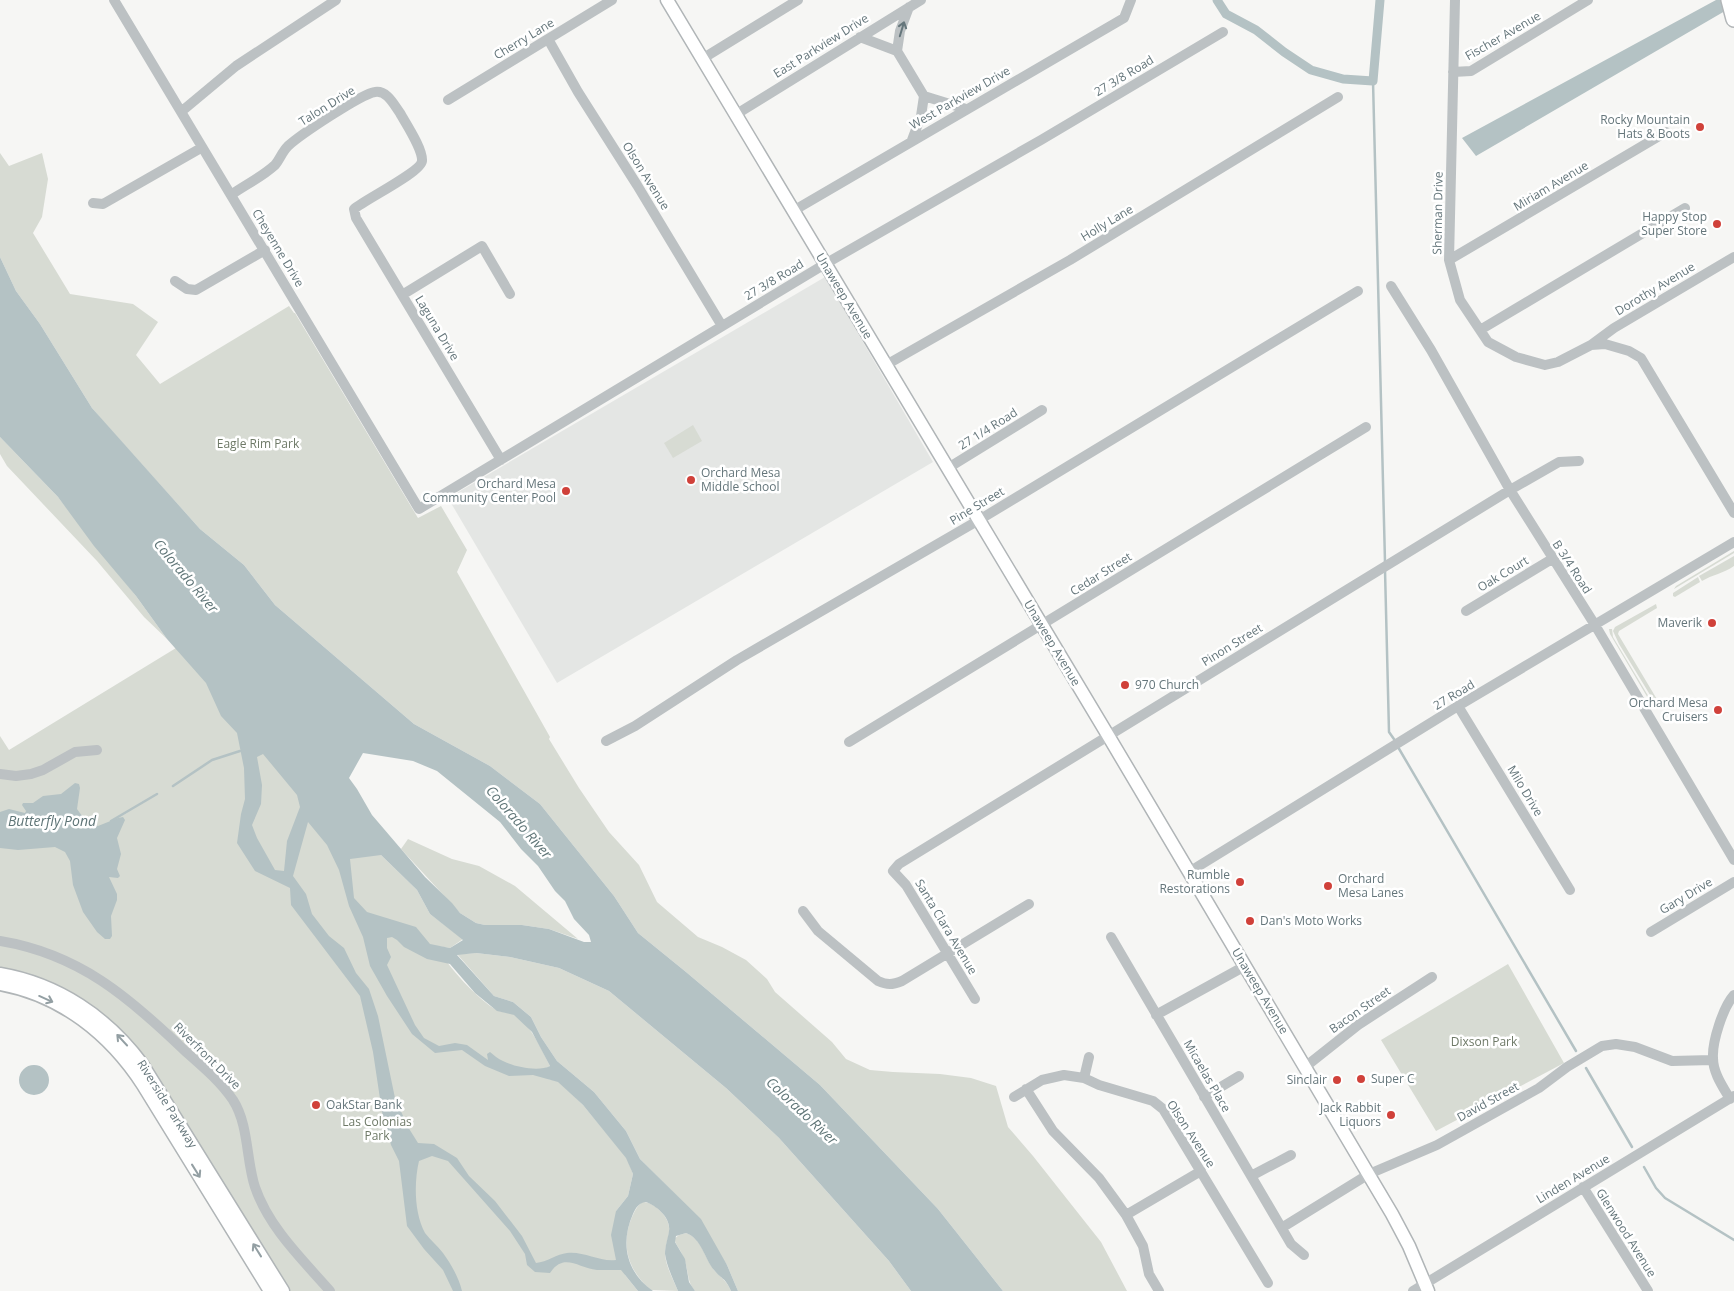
<svg xmlns="http://www.w3.org/2000/svg" width="1734" height="1291" viewBox="0 0 1734 1291" font-family="'Open Sans',sans-serif">
<style>
.built{fill:#e4e6e4}
.green{fill:#d7dbd3}
.water{fill:#b4c2c4;fill-rule:evenodd}
.lines{fill:none;stroke-linecap:round;stroke-linejoin:round}
.stream{stroke:#b4c2c4;stroke-width:2.5}
.canal{stroke:#b4c2c4;stroke-width:9}
.major-casing{stroke:#b0b5b7;stroke-width:15}
.highway-casing{stroke:#b2b6b8;stroke-width:18}
.minor{stroke:#bcc1c3;stroke-width:10}
.major{stroke:#fff;stroke-width:12}
.highway{stroke:#fff;stroke-width:15}
.oneway{stroke:#65767b}
.oneway2{stroke:#939fa3}
.poi-dot{fill:#d0413a;stroke:#fff;stroke-width:2}
.labels{text-anchor:middle;stroke-width:5;stroke-linejoin:round;paint-order:stroke}
.street-label{font-size:12px;fill:#65767b;stroke:#fff}
.poi-label{font-size:12px;fill:#65767b;stroke:#fff;text-anchor:end}
.park-label{font-size:12px;fill:#6e7967;stroke:#fff}
.water-label{font-size:14px;font-style:italic;fill:#5f7577;stroke:#fff}
</style>
<rect width="100%" height="100%" fill="#f6f6f4"/>
<!-- built -->
<path class="built" d="M825 277 933 462 557 683 448 498Z"/>
<!-- green -->
<path class="green" d="M0 153 9 166 42 153 48 179 42 217 33 233 70 294 133 304 158 322 136 355 160 384 289 306 294 313H295L418 518 441 506 467 550 457 572 550 737 549 739 579 788 609 832 639 865 657 902 698 937 722 947 746 960 767 979 775 992 832 1042 846 1059 870 1070 893 1072 940 1074 971 1078 996 1086 1008 1127 1033 1156 1101 1242 1127 1291H1003L938 1209 820 1085 686 972 638 933 614 896 540 804 490 766 414 724 275 605 244 565 200 529 103 421 92 408 40 324 16 291 0 257Z
M693 425 702 441 673 458 664 443Z
M0 437 58 497 136 596 167 639 144 617 97 561 7 466 0 454Z
M1734 551V553L1674 589 1676 586Z
M1734 556V566C1724 573 1712 575 1702 581L1699 576Z
M1698 577 1700 582 1675 597 1673 596V593Z
M1656 604 1657 608 1619 631 1618 634 1658 701 1655 703 1619 644 1613 631 1615 627Z
M1609 629H1612L1613 637 1653 704 1652 705 1610 634Z
M176 648 342 827 381 855 417 890 430 914 463 939 450 948 437 946C445 964 479 1001 497 1010 502 1013 510 1012 515 1015 532 1027 541 1048 550 1066L544 1069H540L548 1079 558 1081 583 1105 627 1158 633 1174 628 1196 616 1211 625 1275 638 1291H287L147 1064 0 970V736L9 750Z
M408 839 452 859 479 866 515 886 578 939 549 929 522 925H485L476 923 460 913 401 849Z
M476 953 510 957 559 968 609 991 726 1088 779 1138 889 1261 911 1291H738L727 1265 681 1200 640 1159 626 1131 594 1092 557 1061 541 1037 531 1017 513 1002 494 996 457 954Z
M1508 964 1564 1063 1436 1131 1381 1040Z
M643 1202C654 1202 668 1216 669 1227 670 1236 665 1245 665 1254 666 1267 673 1279 678 1291L651 1290C628 1271 620 1244 632 1217 635 1211 637 1205 643 1202Z
M686 1233C701 1238 704 1255 712 1267 719 1278 725 1277 731 1291H695C686 1281 689 1268 683 1257 681 1250 676 1245 674 1239L679 1235Z"/>
<!-- water -->
<path class="water" d="M1716 0H1722L1725 11 1476 156 1462 138Z
M0 257 16 291 40 324 92 408 200 529 244 565 275 605 414 724 490 766 540 804 614 896 638 933 686 972 820 1085 938 1209 1003 1291H911L889 1261 779 1138 726 1088 609 991 559 968 510 957 476 953 457 955 494 996 513 1002 531 1017 541 1037 557 1061 594 1092 626 1131 640 1159 701 1219 727 1265 738 1291H731C725 1277 722 1280 714 1270 704 1258 702 1239 686 1233L676 1236 675 1242 685 1259 689 1282 695 1291H678C673 1279 667 1267 665 1254 665 1246 668 1238 669 1231 671 1218 657 1206 646 1202 638 1203 636 1208 633 1214 620 1243 626 1272 653 1291H638L621 1270C613 1270 605 1270 597 1270 578 1268 564 1252 550 1273L535 1272 527 1265 525 1254 510 1231 448 1161 432 1156 419 1161C414 1182 414 1213 425 1233 430 1240 438 1246 443 1253 451 1264 459 1278 462 1291H453L443 1270 424 1249 407 1226 399 1161 391 1145 382 1112 373 1052 360 996 291 905 290 888 255 871 237 843 241 814 245 799 244 768 237 733 221 716 206 683 167 639 136 596 94 546 58 497 0 437ZM363 753 413 761 437 771 500 822 521 849 538 866 555 891 565 901 574 919 589 935 591 942H584L549 929 522 925H485L476 923 460 913 452 903 425 877 372 815 357 789 349 778ZM263 754 297 795 300 807 287 841 284 871 275 870 257 838 252 825 261 804 262 785 257 757ZM308 822 327 845 339 870 349 906 363 937 370 966 387 996 412 1034 435 1053 462 1050 485 1066 509 1076 533 1075 558 1082 583 1105 626 1158 633 1174 628 1196 616 1211 611 1235 616 1260C599 1262 584 1251 567 1253 557 1254 547 1262 536 1263L522 1236 495 1201 469 1176 457 1158 434 1144 418 1143 408 1127 395 1098 378 1016 369 989 356 973 344 948 329 936 312 914 306 894 293 876ZM381 855 417 890 430 914 463 940 450 948 430 944 416 927 367 912 354 898 350 859ZM392 937 397 940 404 947 427 959 450 964 475 993 497 1011 514 1015 532 1032 550 1066C539 1072 514 1067 503 1061 498 1059 494 1055 490 1052L487 1054 488 1060 467 1045 455 1043 439 1046 424 1038 415 1025 387 965 391 957 387 948V938Z
M75 783 79 784 80 788 77 809 85 820 98 826 118 818 123 817 125 820 117 838 121 854 117 869 120 876 118 878 109 877 117 894V900L111 916 112 936 110 939H105L97 932 83 912 73 885 70 861 65 852 55 847 18 850 0 848V812L9 809 25 813 26 811 22 805 23 803H33L43 796 61 794Z
M19 1080a15 15 0 1 1 30 0a15 15 0 1 1-30 0Z"/>
<g class="lines">
<!-- stream -->
<path class="stream" d="M1373 81 1385 562
M1385 570 1389 732 1396 742
M1398 747 1576 1051
M173 786 212 760 240 751
M111 821 157 794
M1586 1068 1632 1147
M1644 1167 1656 1188 1665 1198 1734 1240"/>
<!-- canal -->
<path class="canal" d="M1217 0 1226 14 1256 30 1284 52 1311 70 1343 79 1373 81 1380 0"/>
<!-- major casing -->
<g class="major-casing">
<path id="major" d="M667 0 1109 737 1392 1214 1409 1246 1428 1291
M0 974C58 984 107 1017 142 1064L283 1291
M0 984C61 995 110 1034 143 1085L270 1291"/>
</g>
<!-- highway casing -->
<g class="highway-casing">
<path id="highway" d="M1729 0 1734 19"/>
</g>
<!-- minor -->
<path class="minor" d="M114 0C215 170 318 339 419 509L825 264 1041 140 1223 32
M1455 0 1449 260 1460 300 1488 342 1516 357 1545 365 1558 362 1591 345 1605 344 1629 351 1641 358 1734 513
M860 37 897 51 924 96 921 116 912 140
M548 39 578 92 637 185 722 326
M897 51 900 31 909 7
M702 59 798 0
M1453 72 1471 71 1588 0
M924 96 966 109
M448 100 612 0
M182 111 236 66 336 0
M735 115 921 0
M231 195C245 185 262 177 275 165 280 159 282 152 288 146 300 135 361 94 375 92 387 90 394 105 400 113 406 124 423 149 422 161 421 172 366 199 354 209L356 218 501 460
M93 203 103 204 201 148
M793 211 1124 18 1131 0
M1449 260 1666 132
M175 281 187 289 196 290 265 250
M1391 286 1431 350 1510 490 1595 625 1734 860
M402 295 482 246 510 294
M1480 330 1685 208
M1591 345 1614 328 1734 257
M886 365 1070 260 1338 97
M948 468 1042 410
M1466 611 1552 559
M1458 706 1570 890
M606 741 635 726 737 660 979 520 1358 291
M849 742 1366 427
M0 774 16 776 31 774 43 770 75 752 97 750
M1189 872 1458 706 1734 542
M803 911 818 931 878 981C887 985 892 985 902 981L1029 904
M1651 932 1734 882
M1111 937 1291 1244 1304 1255
M0 941C79 954 129 997 185 1051 202 1066 220 1081 233 1100 249 1125 246 1160 255 1187 269 1228 303 1260 330 1291
M975 999 906 885 893 871 899 864 1510 490 1559 462 1579 461
M1156 1015 1245 966
M1305 1067 1358 1025 1432 977
M1084 1078 1089 1057
M1026 1089 1053 1131 1099 1178 1126 1215 1143 1246 1149 1274 1159 1291
M1014 1097 1042 1080 1064 1075 1084 1078 1099 1085 1153 1101 1163 1109 1268 1283
M1204 1097 1239 1076
M1730 1099C1723 1087 1713 1073 1713 1058 1712 1042 1723 1007 1734 995
M1251 1176 1291 1155
M1583 1187 1648 1291
M1126 1215 1201 1171
M1283 1227 1369 1174 1437 1145 1539 1088 1567 1067 1602 1046 1616 1044 1635 1047 1672 1061 1712 1060
M1413 1291 1734 1096"/>
<!-- major -->
<use href="#major" class="major"/>
<!-- highway -->
<use href="#highway" class="highway"/>
</g>
<!-- one-way arrows -->
<defs><path id="oneway-shaft" d="M-6 0H5M1.5-3L5.5 0L1.5 3" fill="none" stroke-width="1.6" stroke-linecap="round" stroke-linejoin="round" transform="scale(1.25)"/></defs>
<use class="oneway" href="#oneway-shaft" transform="translate(902 29) rotate(-73)"/>
<g class="oneway2">
<use href="#oneway-shaft" transform="translate(46 999) rotate(24)"/>
<use href="#oneway-shaft" transform="translate(122 1040) rotate(-133)"/>
<use href="#oneway-shaft" transform="translate(196 1171) rotate(58)"/>
<use href="#oneway-shaft" transform="translate(257 1250) rotate(-122)"/>
</g>
<!-- markers -->
<g class="poi-dot">
<circle cx="1700" cy="127" r="5"/>
<circle cx="1717" cy="224" r="5"/>
<circle cx="691" cy="480" r="5"/>
<circle cx="566" cy="491" r="5"/>
<circle cx="1712" cy="623" r="5"/>
<circle cx="1125" cy="685" r="5"/>
<circle cx="1718" cy="710" r="5"/>
<circle cx="1240" cy="882" r="5"/>
<circle cx="1328" cy="886" r="5"/>
<circle cx="1250" cy="921" r="5"/>
<circle cx="1361" cy="1079" r="5"/>
<circle cx="1337" cy="1080" r="5"/>
<circle cx="316" cy="1105" r="5"/>
<circle cx="1391" cy="1115" r="5"/>
</g>
<g class="labels">
<!-- street labels -->
<g class="street-label">
<text transform="translate(1503 36) rotate(-30)" y="4">Fischer Avenue</text>
<text transform="translate(524 39) rotate(-31)" y="4">Cherry Lane</text>
<text transform="translate(821 46) rotate(-32)" y="4">East Parkview Drive</text>
<text transform="translate(1124 76) rotate(-31)" y="4">27 3/8 Road</text>
<text transform="translate(960 98) rotate(-30)" y="4">West Parkview Drive</text>
<text transform="translate(327 106) rotate(-32)" y="4">Talon Drive</text>
<text transform="translate(646 176) rotate(58)" y="4">Olson Avenue</text>
<text transform="translate(1551 186) rotate(-31)" y="4">Miriam Avenue</text>
<text transform="translate(1438 213) rotate(-89)" y="4">Sherman Drive</text>
<text transform="translate(1107 223) rotate(-31)" y="4">Holly Lane</text>
<text transform="translate(278 248) rotate(59)" y="4">Cheyenne Drive</text>
<text transform="translate(774 280) rotate(-31)" y="4">27 3/8 Road</text>
<text transform="translate(1655 289) rotate(-31)" y="4">Dorothy Avenue</text>
<text transform="translate(844 296) rotate(59)" y="4">Unaweep Avenue</text>
<text transform="translate(437 328) rotate(59)" y="4">Laguna Drive</text>
<text transform="translate(988 429) rotate(-32)" y="4">27 1/4 Road</text>
<text transform="translate(977 506) rotate(-31)" y="4">Pine Street</text>
<text transform="translate(1572 567) rotate(57)" y="4">B 3/4 Road</text>
<text transform="translate(1101 574) rotate(-32)" y="4">Cedar Street</text>
<text transform="translate(1503 574) rotate(-31)" y="4">Oak Court</text>
<text transform="translate(1052 643) rotate(59)" y="4">Unaweep Avenue</text>
<text transform="translate(1232 645) rotate(-32)" y="4">Pinon Street</text>
<text transform="translate(1454 695) rotate(-31)" y="4">27 Road</text>
<text transform="translate(1525 791) rotate(59)" y="4">Milo Drive</text>
<text transform="translate(1686 896) rotate(-31)" y="4">Gary Drive</text>
<text transform="translate(946 927) rotate(59)" y="4">Santa Clara Avenue</text>
<text transform="translate(1260 991) rotate(59)" y="4">Unaweep Avenue</text>
<text transform="translate(1360 1010) rotate(-35)" y="4">Bacon Street</text>
<text transform="translate(207 1056) rotate(45)" y="4">Riverfront Drive</text>
<text transform="translate(1207 1076) rotate(60)" y="4">Micaelas Place</text>
<text transform="translate(1488 1102) rotate(-29)" y="4">David Street</text>
<text transform="translate(167 1104) rotate(58)" y="4">Riverside Parkway</text>
<text transform="translate(1191 1134) rotate(57)" y="4">Olson Avenue</text>
<text transform="translate(1573 1179) rotate(-31)" y="4">Linden Avenue</text>
<text transform="translate(1626 1233) rotate(58)" y="4">Glenwood Avenue</text>
</g>
<!-- poi labels -->
<g class="poi-label">
<text x="1690" y="124">Rocky Mountain<tspan x="1690" dy="14">Hats &amp; Boots</tspan></text>
<text x="1707" y="221">Happy Stop<tspan x="1707" dy="14">Super Store</tspan></text>
<text x="701" y="477" text-anchor="start">Orchard Mesa<tspan x="701" dy="14">Middle School</tspan></text>
<text x="556" y="488">Orchard Mesa<tspan x="556" dy="14">Community Center Pool</tspan></text>
<text x="1702" y="627">Maverik</text>
<text x="1135" y="689" text-anchor="start">970 Church</text>
<text x="1708" y="707">Orchard Mesa<tspan x="1708" dy="14">Cruisers</tspan></text>
<text x="1230" y="879">Rumble<tspan x="1230" dy="14">Restorations</tspan></text>
<text x="1338" y="883" text-anchor="start">Orchard<tspan x="1338" dy="14">Mesa Lanes</tspan></text>
<text x="1260" y="925" text-anchor="start">Dan's Moto Works</text>
<text x="1371" y="1083" text-anchor="start">Super C</text>
<text x="1327" y="1084">Sinclair</text>
<text x="326" y="1109" text-anchor="start">OakStar Bank</text>
<text x="1381" y="1112">Jack Rabbit<tspan x="1381" dy="14">Liquors</tspan></text>
</g>
<!-- park labels -->
<g class="park-label">
<text x="258" y="448">Eagle Rim Park</text>
<text x="1484" y="1046">Dixson Park</text>
<text x="377" y="1126">Las Colonias<tspan x="377" dy="14">Park</tspan></text>
</g>
<!-- water labels -->
<g class="water-label">
<text transform="translate(186 576) rotate(50)" y="5">Colorado River</text>
<text x="52" y="826">Butterfly Pond</text>
<text transform="translate(519 822) rotate(49)" y="5">Colorado River</text>
<text transform="translate(802 1111) rotate(43)" y="5">Colorado River</text>
</g>
</g>
</svg>
